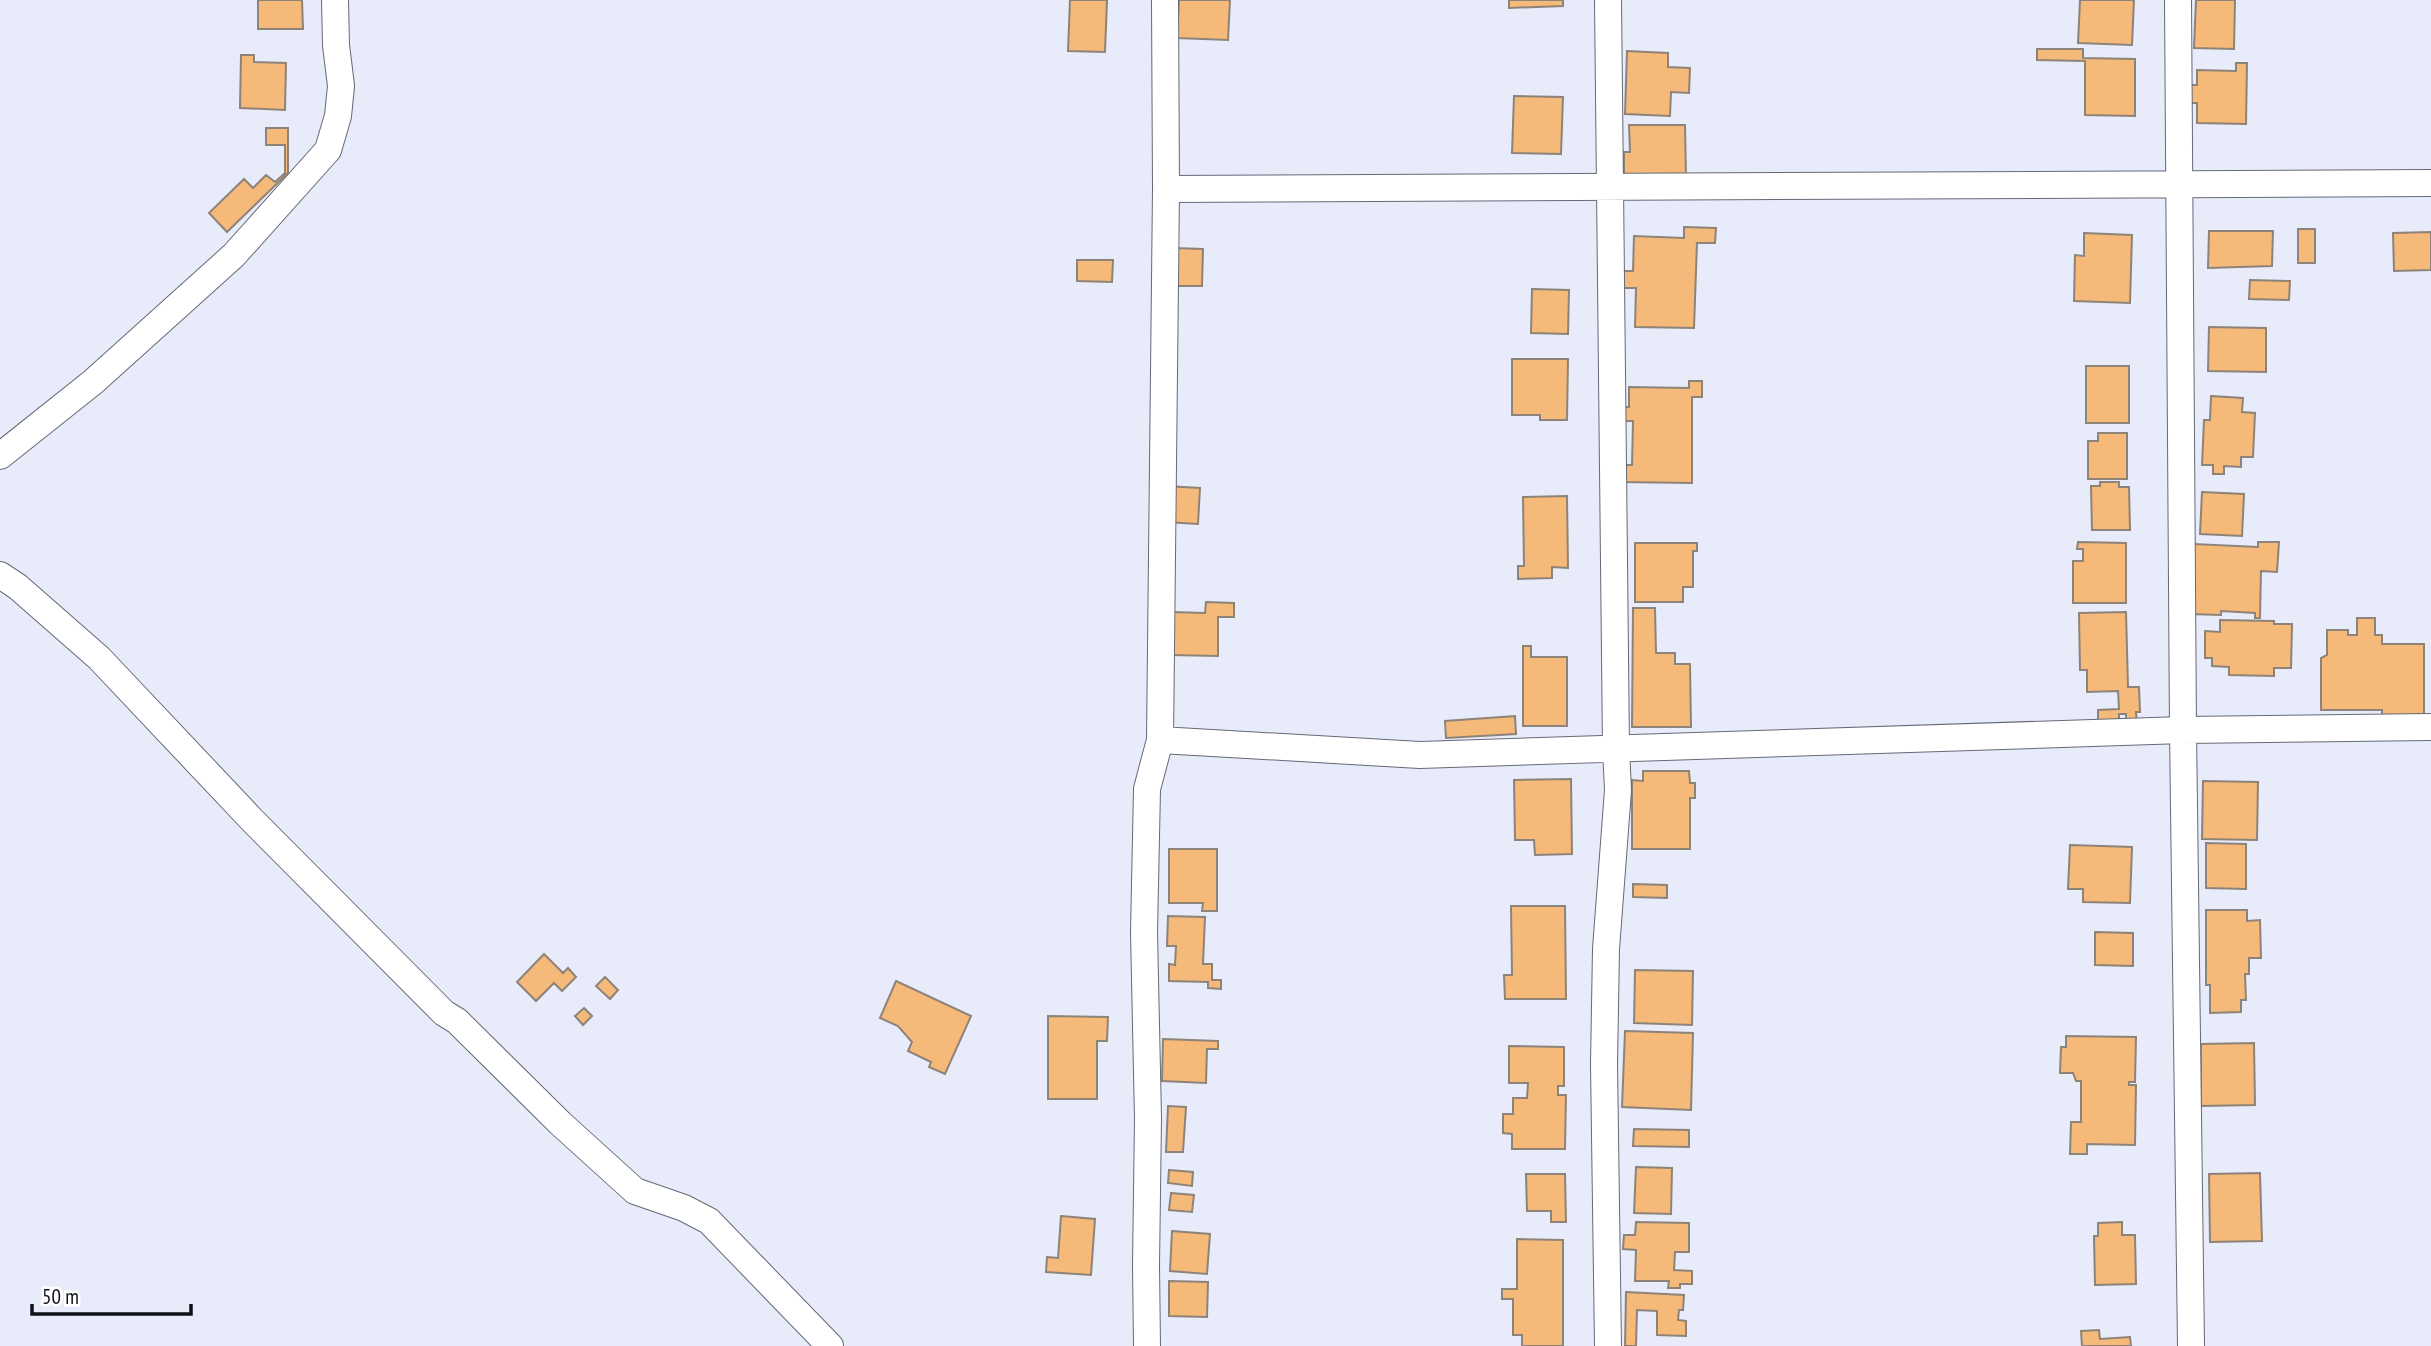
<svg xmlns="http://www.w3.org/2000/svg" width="2431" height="1346" viewBox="0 0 2431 1346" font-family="'PT Sans Narrow',sans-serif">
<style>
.building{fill:#f5b97a;stroke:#8e8378;stroke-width:2}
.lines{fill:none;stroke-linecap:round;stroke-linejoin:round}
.minor-casing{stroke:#666976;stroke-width:28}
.minor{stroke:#fff;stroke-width:26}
</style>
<rect width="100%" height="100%" fill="#e8ebfa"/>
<!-- building -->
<path class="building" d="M258 0H302L303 29H258Z
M1070 0H1107L1105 52 1068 51Z
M1179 0H1230L1228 40 1177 38Z
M1509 0H1563V6L1509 8Z
M2080 0H2134L2132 45 2078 43Z
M2196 0H2235L2234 49 2194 48Z
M2037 49H2083V58L2135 59V116L2085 115V61L2037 60Z
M1627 51 1668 53V67L1690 68 1689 93 1671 92 1670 116 1625 114Z
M241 55H254V62L286 63 285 110 240 108Z
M2236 63H2247L2246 124 2197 123V103H2190V85H2197V70L2236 71Z
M1514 96 1563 97 1561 154 1512 153Z
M1629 125H1685L1686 179 1624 180V152H1630Z
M266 128H288V173L227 232 209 213 244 179 253 188 266 175 275 182 285 173V145H266Z
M1684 227 1716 228 1715 243H1697L1694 328 1635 327 1636 288H1620V271H1633L1634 236 1684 238Z
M2298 229H2315V263H2298Z
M2209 231H2273L2272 266 2208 268Z
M2431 232V270L2394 271 2393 233Z
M2084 233 2132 235 2130 303 2074 301 2075 255 2084 256Z
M1174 248 1203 249 1202 286H1173Z
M1077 260H1113L1112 282 1077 281Z
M2250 280 2290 281 2289 300 2249 299Z
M1532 289 1569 290 1568 334 1531 333Z
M2209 327 2266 328V372L2208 371Z
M1512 359H1568L1567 420H1540V415H1512Z
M2086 366H2129V423H2086Z
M1689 381H1702V397H1692V483L1619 482V465H1632L1633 421H1618V407H1629V387L1689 388Z
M2211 396 2243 398 2242 412 2255 413 2253 457H2241V467L2224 466V474H2213V465H2202L2204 420H2210Z
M2098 433H2127V479H2088V441H2098Z
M2100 482H2119V487H2129L2130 530H2092L2091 486H2100Z
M1166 486 1200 488 1198 524 1165 522Z
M2202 492 2244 494 2242 536 2200 534Z
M1567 496 1568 568 1552 567V578L1518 579V566H1524L1523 497Z
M2078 542 2126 543V603H2073V561H2083V549H2077Z
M2258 542H2279L2277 572 2261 571 2260 618H2255V613L2221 611V615L2190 614 2194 544 2258 547Z
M1635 543H1697V551H1693V587H1683V602H1635Z
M1206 602 1234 603V617H1218V656L1170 655 1171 612 1205 613Z
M1633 608H1655L1656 653H1675V664H1690L1691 727H1632Z
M2126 612 2128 687H2139L2140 712H2136L2137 726H2126V714H2119V722L2098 723V710L2119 709 2118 691 2087 692V670H2080L2079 613Z
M2357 618H2375V635H2382V644H2424V723L2382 722V710H2321V658L2327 655V630H2348V635H2357Z
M2220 620 2274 621V624H2292L2291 668H2274V676L2229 675V667L2212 666V658H2205V631L2220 632Z
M1523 646H1531V657H1567V726H1523Z
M1515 716 1516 734 1446 738 1445 721Z
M1643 771H1689L1690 783H1695V798H1690V849H1632V780L1643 781Z
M1571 779 1572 854 1535 855 1534 840H1515L1514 780Z
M2203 781 2258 782 2257 840 2202 839Z
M2206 843 2246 844V889L2206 888Z
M2070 845 2132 847 2130 903 2083 902V889H2068Z
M1169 849H1217V911H1202L1203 903H1169Z
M1633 884 1667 885V898L1633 897Z
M1511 906H1565L1566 999H1505L1504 975H1512Z
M2206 910H2247V921L2260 920 2261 958H2249V974H2245L2246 1000H2241V1012L2210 1013V985H2206Z
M1168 916 1205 917 1203 964H1212V980H1221V989L1208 988V982L1169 981V964L1175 965 1176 946H1167Z
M2095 932 2133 933V966L2095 965Z
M544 954 563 973 568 968 576 977 562 991 554 983 536 1001 517 982Z
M1635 970 1693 971 1692 1025 1634 1023Z
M605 977 618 990 610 999 596 986Z
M896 981 971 1016 945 1074 929 1067 931 1062 908 1051 912 1042 898 1026 880 1018Z
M584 1008 592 1016 583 1025 575 1016Z
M1048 1016 1108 1017 1107 1041H1097V1099H1048Z
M1625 1031 1693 1033 1691 1110 1622 1107Z
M2066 1036 2136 1037 2135 1082H2129V1085H2136L2135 1145 2087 1144V1154H2070L2071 1122H2081V1081H2076L2073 1073H2060L2061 1047H2066Z
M1163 1039 1218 1041V1049H1207L1206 1083 1162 1081Z
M2254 1043 2255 1105 2201 1106V1044Z
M1509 1046 1564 1047V1086H1558V1095H1566L1565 1149H1512V1134L1503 1133V1114H1513V1098H1527L1528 1083H1509Z
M1168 1106 1186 1107 1183 1152H1166Z
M1634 1129 1689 1130V1147L1633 1146Z
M1636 1167 1672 1168 1671 1214 1634 1213Z
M1169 1170 1193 1172 1192 1186 1168 1183Z
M2260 1173 2262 1241 2210 1242 2209 1174Z
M1526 1174H1565L1566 1222H1551V1211H1527Z
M1171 1193 1194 1195 1192 1212 1169 1210Z
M1061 1216 1095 1219 1091 1275 1046 1272 1047 1257 1058 1258Z
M1636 1222 1689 1223V1252H1675L1674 1270 1692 1271V1284H1680V1288H1668L1669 1281H1635L1636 1250 1623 1249 1624 1235H1635Z
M2122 1222V1235H2135L2136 1284 2095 1285 2094 1236H2098V1223Z
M1172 1231 1210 1234 1207 1274 1170 1271Z
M1517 1239 1563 1240V1346H1522V1335H1513V1299H1502V1289H1517Z
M1169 1281 1208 1282 1207 1317 1169 1316Z
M1626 1292 1684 1295 1683 1310H1679L1678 1320 1686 1321V1336L1657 1335V1311L1637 1310 1636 1346H1625Z
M2099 1330 2100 1339 2130 1337 2131 1346H2082L2081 1331Z"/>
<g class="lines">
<!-- minor casing -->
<g class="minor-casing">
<path id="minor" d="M2178 0 2183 730 2191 1346
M1166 189 2431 183
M0 456 93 382 234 255 328 150 338 116 341 86 336 45 335 0
M0 575 18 587 99 658 253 821 444 1013 457 1021 560 1123 635 1191 684 1208 709 1221 830 1346
M1160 740 1420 755 2183 730 2431 727
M1147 1346 1146 1265 1148 1118 1144 932 1147 789 1160 740 1166 189 1165 0
M1608 1346 1604 1064 1606 949 1618 790 1616 749 1608 0"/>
</g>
<!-- minor -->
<use href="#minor" class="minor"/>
</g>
<!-- scale -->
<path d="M32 1304v10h159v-10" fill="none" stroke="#101116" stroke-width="3.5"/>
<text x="42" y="1304" font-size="21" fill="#101116" stroke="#ffffff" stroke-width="5" paint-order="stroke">50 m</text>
</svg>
